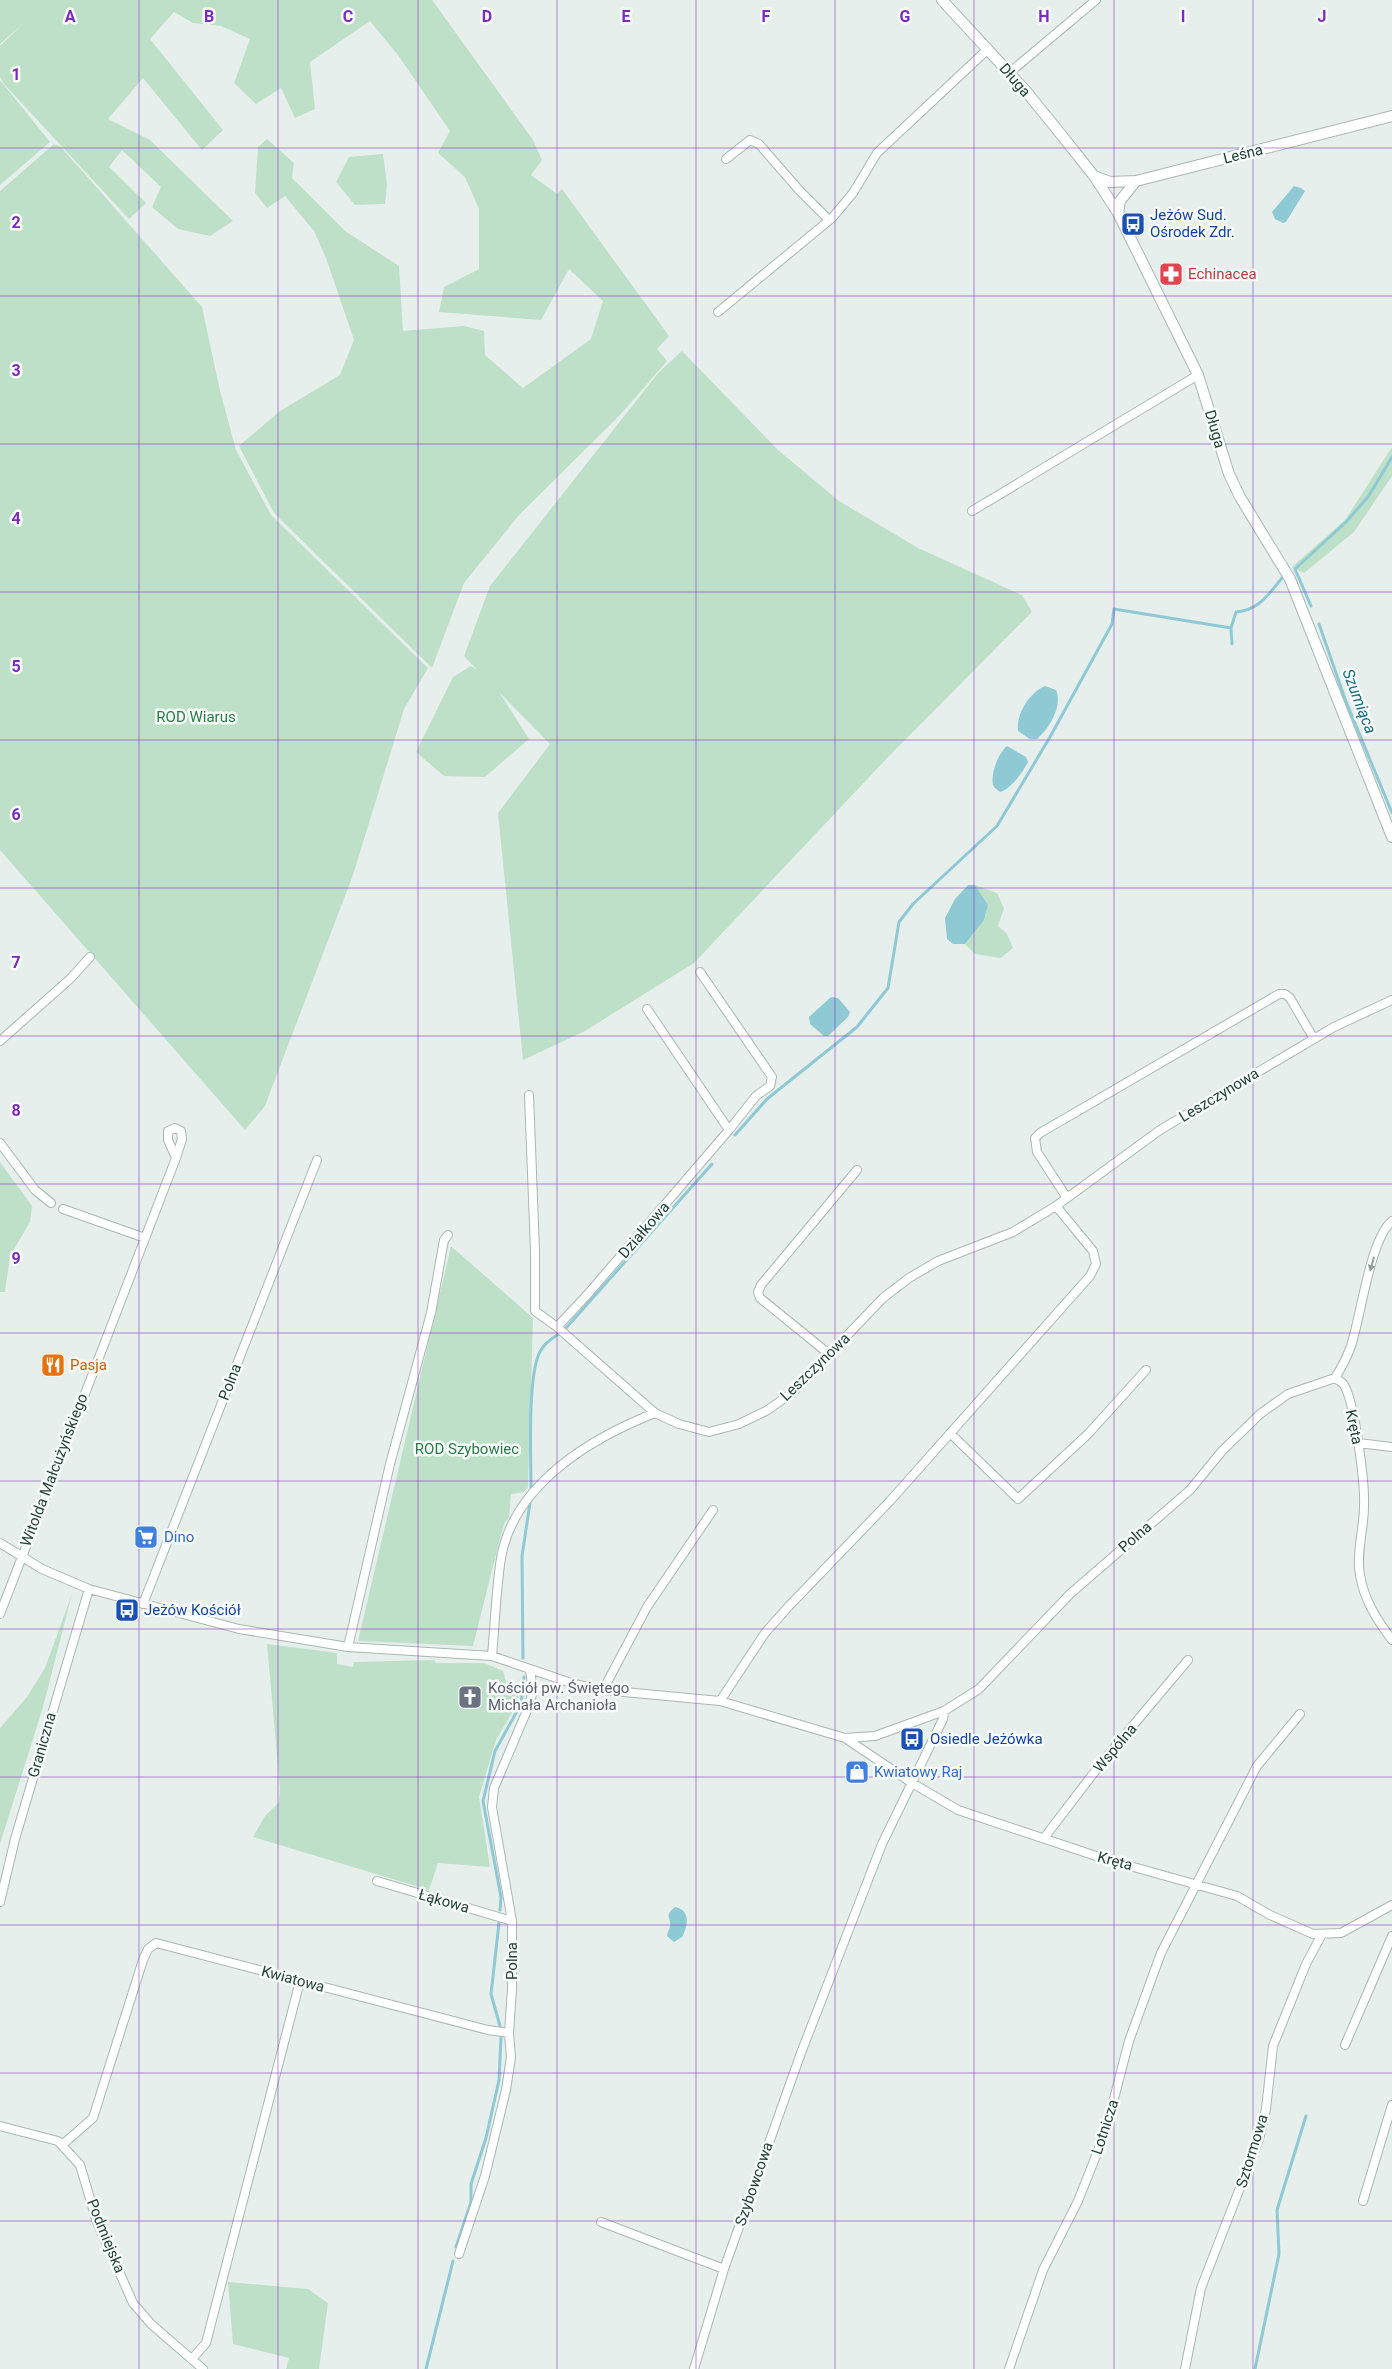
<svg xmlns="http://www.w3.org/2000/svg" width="1392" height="2369" viewBox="0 0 1392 2369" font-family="Roboto,sans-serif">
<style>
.green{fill:#bfe0c8}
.water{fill:#8ec9d4}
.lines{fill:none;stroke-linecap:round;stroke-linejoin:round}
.stream{stroke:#8ec9d4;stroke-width:3}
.minor-casing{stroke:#a8b8b2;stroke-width:10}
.tertiary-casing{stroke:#a8b8b2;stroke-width:12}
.minor{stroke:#fff;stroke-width:8}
.tertiary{stroke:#fff;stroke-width:10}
.oneway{fill:#92a09c}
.grid{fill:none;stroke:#7b2cbf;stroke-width:1;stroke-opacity:0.55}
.labels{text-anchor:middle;stroke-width:5;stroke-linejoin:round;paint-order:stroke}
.street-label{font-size:15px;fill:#24423a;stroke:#f7fbf9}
.transit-label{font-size:15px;fill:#164399;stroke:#f7fbf9;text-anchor:start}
.health-label{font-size:15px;fill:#be3a42;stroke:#f7fbf9;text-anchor:start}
.park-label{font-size:15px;fill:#2d7a4b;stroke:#f7fbf9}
.food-label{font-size:15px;fill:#c56008;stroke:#f7fbf9;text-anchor:start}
.shop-label{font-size:15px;fill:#366cbe;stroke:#f7fbf9;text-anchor:start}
.worship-label{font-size:15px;fill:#5b616d;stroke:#f7fbf9;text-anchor:start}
.water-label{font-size:16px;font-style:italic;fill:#1c6f80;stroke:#f7fbf9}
.grid-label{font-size:16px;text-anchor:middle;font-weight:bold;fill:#7b2cbf;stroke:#f7fbf9;stroke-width:5;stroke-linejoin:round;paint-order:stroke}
</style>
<rect width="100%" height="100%" fill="#e6efeb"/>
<!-- green -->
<path class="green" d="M0 0H432L533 140 542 160 531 175 557 194 562 189 669 336 657 349 667 361 620 415 519 515 464 583 432 668 274 513 239 446 280 411 340 375 354 340 326 258 314 231 285 196 267 208 255 193 258 147 267 139 294 163 292 178 345 231 399 266 403 331 464 326 484 331 485 355 523 388 591 339 603 301 569 269 541 320 439 312 444 287 479 269V209L465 177 438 153 450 131 398 55 370 21 310 62 315 109 295 118 281 88 256 104 234 83 250 39 221 26 193 23 174 12 150 39 223 130 202 150 143 78 108 119 150 140 233 221 210 236 178 229 152 207 161 187 122 150 109 167 146 203 129 219 4 84 0 77V46L26 21 0 44Z
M0 80 50 142 0 185Z
M54 144 61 147 202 307 220 391 236 450 271 515 428 668 404 709 353 875 274 1082 265 1106 245 1130 0 850V191Z
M383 154 387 185 385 204 355 205 336 182 349 157Z
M682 351 778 450 839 501 918 548 1022 595 1032 612 890 755 694 963 585 1031 523 1060 498 813 550 744 499 692 529 739 485 777 444 776 416 752 453 677 471 666 477 670 464 656 490 586 659 372Z
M1392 447V476L1354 532 1304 573 1292 567 1345 520Z
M975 885 997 893 1004 908 998 926 1007 934 1013 948 1001 958 975 954 965 944 984 920 988 905Z
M0 1162 32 1206 30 1222 10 1256 5 1292H0Z
M451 1246 533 1318 528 1487 524 1492 511 1494 509 1517 504 1524 498 1546 473 1646 358 1641Z
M72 1594 43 1707 0 1844V1728L27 1697 45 1668Z
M267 1644 337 1653V1664L353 1667 354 1662 434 1660 436 1663H484L503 1671 509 1692 519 1683 520 1691 517 1704 496 1740 479 1797 490 1867 438 1863 429 1890 253 1837 265 1816 279 1802 280 1788Z
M228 2282 308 2289 328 2303 319 2369H286L289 2358 233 2344Z"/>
<!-- water -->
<path class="water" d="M1294 186 1301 188 1305 191 1286 222 1283 223 1275 219 1272 212Z
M1045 686 1056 690C1063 706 1049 729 1037 739H1030L1018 731C1016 714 1029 693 1045 686Z
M1007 746 1026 757 1028 762C1023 772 1011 789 1000 792L994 787C989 777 998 753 1007 746Z
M968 885H975L988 905 984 920 965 944H953L947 939 945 918 955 899Z
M831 997 838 998 850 1012 848 1017 828 1036H824L810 1024 809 1017Z
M675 1907C691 1910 688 1926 682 1937L674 1942 667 1936C667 1933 669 1930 670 1927 672 1917 663 1917 675 1907Z"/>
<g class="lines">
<!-- stream -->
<path class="stream" d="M1311 606 1295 569 1346 522 1368 497 1392 457
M1319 624 1345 699 1392 813
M1232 644 1231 628 1236 612C1259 610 1268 595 1282 578
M735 1135 767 1099 857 1027 888 988 899 922 913 904 997 826 1050 737 1112 624 1114 609 1231 628
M531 1487C531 1457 527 1372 541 1350 547 1339 558 1336 566 1328L712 1164
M523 1658 522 1556 530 1503
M500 1910 501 1897 483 1801 495 1751 521 1704 524 1677
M499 1923 491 1994 500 2026
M456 2247 471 2202V2184L486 2138 499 2080 501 2037
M426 2369 453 2261
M1255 2369 1279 2254 1277 2210 1306 2116"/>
<!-- minor casing -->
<g class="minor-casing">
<path id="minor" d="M1009 73 1096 0
M726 159 750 140 759 144 799 190 829 220
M718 312 832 218 853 193 877 153 988 49
M972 511 1198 375
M700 972 772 1077 770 1086 756 1096 729 1130
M0 1041 70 979 90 957
M529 1095 535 1251V1311L557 1327 655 1413
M0 1143 35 1190 51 1203
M1067 1198 1037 1152 1035 1138 1040 1133 1279 994H1285L1290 998 1314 1039
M63 1209 145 1238
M557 1327 587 1295 729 1130 647 1009
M829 1354 760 1298 758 1292 761 1285 857 1170
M1335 1378C1338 1380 1342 1382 1344 1385 1355 1403 1365 1484 1364 1506 1364 1529 1356 1552 1360 1575 1364 1600 1377 1620 1392 1640
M1335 1378C1342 1367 1347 1357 1351 1346 1361 1316 1370 1239 1392 1221
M950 1433 1018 1499 1088 1434 1146 1370
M1358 1443 1392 1447
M0 1543 42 1569 89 1589 239 1629 348 1647 492 1656 574 1684 603 1690 720 1701 845 1738 875 1736 944 1711 979 1689 1070 1594 1190 1490 1222 1451 1260 1414 1288 1394 1335 1378
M143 1604 317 1160
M0 1614 176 1158 182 1139 181 1131 175 1128 168 1131V1140L176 1158
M348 1647 390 1464 431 1313 444 1240 448 1235
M492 1656C495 1623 496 1590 501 1558 514 1484 591 1438 655 1413L679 1424 709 1432 739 1424 766 1411 792 1393 883 1298 909 1278 938 1261 1013 1232 1056 1206 1160 1130 1334 1027 1392 1000
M603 1690 647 1607 713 1510
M720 1701 765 1633 789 1606 890 1501 1090 1276 1096 1264 1093 1251 1056 1206
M845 1738 912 1783 958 1810 1105 1859 1237 1896 1270 1915 1313 1934 1341 1933 1392 1905
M1044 1838 1099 1766 1188 1660
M377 1881 512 1921
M0 1902 15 1839 89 1589
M1345 2045 1392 1936
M0 2126 58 2141 80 2165 97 2222 133 2303 151 2324 203 2369
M62 2145 93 2118 143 1960 148 1949 156 1943 488 2030 509 2033
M1363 2201 1392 2105
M601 2222 724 2269
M459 2254 485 2176 506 2090 511 2057 509 2033 512 1989V1921L492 1807 494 1788 528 1708 533 1691 530 1670
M192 2359 206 2343 300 1981
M694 2369 724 2269 801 2053 882 1844 943 1719 944 1711
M1009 2369 1043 2270 1078 2201 1105 2133 1129 2041 1161 1953 1257 1766 1300 1714
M1185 2369 1201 2288 1259 2139 1266 2109 1273 2046 1306 1964 1322 1934"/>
</g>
<!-- tertiary casing -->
<g class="tertiary-casing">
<path id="tertiary" d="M942 0 1025 90 1059 132 1094 176 1118 213 1198 375 1229 474 1240 497 1290 579 1392 837
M1094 176 1110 182 1136 181 1392 116
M1118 213 1120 201 1136 181"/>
</g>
<!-- minor -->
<use href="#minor" class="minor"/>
<!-- tertiary -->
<use href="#tertiary" class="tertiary"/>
</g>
<!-- one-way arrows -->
<defs><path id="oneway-solid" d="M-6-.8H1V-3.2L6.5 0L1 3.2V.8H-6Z" transform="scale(1.25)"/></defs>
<use class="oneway" href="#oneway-solid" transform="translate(1372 1264) rotate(106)"/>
<!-- grid -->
<path class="grid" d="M139 0V2369M278 0V2369M418 0V2369M557 0V2369M696 0V2369M835 0V2369M974 0V2369M1114 0V2369M1253 0V2369M0 148H1392M0 296H1392M0 444H1392M0 592H1392M0 740H1392M0 888H1392M0 1036H1392M0 1184H1392M0 1333H1392M0 1481H1392M0 1629H1392M0 1777H1392M0 1925H1392M0 2073H1392M0 2221H1392"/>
<!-- icons -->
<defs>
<g id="bus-square" transform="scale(1.25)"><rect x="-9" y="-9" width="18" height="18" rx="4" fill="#1a4fb4" stroke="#f7fbf9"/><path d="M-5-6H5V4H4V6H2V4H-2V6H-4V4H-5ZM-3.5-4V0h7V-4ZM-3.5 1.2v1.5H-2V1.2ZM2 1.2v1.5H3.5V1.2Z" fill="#fff"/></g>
<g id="pharmacy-square" transform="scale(1.25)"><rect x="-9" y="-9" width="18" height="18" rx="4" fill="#e0444e" stroke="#f7fbf9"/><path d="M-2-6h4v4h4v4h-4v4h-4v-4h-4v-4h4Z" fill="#fff"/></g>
<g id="restaurant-square" transform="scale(1.25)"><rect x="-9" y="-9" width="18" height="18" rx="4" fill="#e8710a" stroke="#f7fbf9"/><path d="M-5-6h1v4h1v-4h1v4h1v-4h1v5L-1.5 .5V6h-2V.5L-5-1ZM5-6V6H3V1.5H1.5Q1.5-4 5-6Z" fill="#fff"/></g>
<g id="supermarket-square" transform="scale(1.25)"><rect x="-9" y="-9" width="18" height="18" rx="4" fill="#3f7fe0" stroke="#f7fbf9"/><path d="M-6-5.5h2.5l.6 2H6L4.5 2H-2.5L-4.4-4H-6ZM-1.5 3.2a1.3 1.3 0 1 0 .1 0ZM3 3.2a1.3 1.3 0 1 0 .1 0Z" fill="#fff"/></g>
<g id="church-square" transform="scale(1.25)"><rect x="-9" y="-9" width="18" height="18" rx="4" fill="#6b7280" stroke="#f7fbf9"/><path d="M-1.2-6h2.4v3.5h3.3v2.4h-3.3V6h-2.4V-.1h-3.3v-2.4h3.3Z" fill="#fff"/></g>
<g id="shop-square" transform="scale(1.25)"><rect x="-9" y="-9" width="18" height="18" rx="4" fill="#3f7fe0" stroke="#f7fbf9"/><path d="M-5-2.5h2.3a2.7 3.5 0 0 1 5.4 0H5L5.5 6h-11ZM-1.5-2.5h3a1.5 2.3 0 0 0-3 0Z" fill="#fff"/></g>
</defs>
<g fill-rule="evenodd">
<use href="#bus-square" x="1133" y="224"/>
<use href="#pharmacy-square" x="1171" y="274"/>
<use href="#restaurant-square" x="53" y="1365"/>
<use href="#supermarket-square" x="146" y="1537"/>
<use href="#bus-square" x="127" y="1610"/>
<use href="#church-square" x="470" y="1697"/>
<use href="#bus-square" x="912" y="1739"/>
<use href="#shop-square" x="857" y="1772"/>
</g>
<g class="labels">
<!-- street labels -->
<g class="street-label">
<text transform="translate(1015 80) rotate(49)" y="5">Długa</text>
<text transform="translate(1243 154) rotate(-14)" y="5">Leśna</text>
<text transform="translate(1215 429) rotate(74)" y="5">Długa</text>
<text transform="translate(1219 1095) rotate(-31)" y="5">Leszczynowa</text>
<text transform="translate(644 1230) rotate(-49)" y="5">Działkowa</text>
<text transform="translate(815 1367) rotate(-44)" y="5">Leszczynowa</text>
<text transform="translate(230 1382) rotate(-69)" y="5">Polna</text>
<text transform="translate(1354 1427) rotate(78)" y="5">Kręta</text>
<text transform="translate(54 1470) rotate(-69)" y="5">Witolda Małcużyńskiego</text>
<text transform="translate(1135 1537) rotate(-41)" y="5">Polna</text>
<text transform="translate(42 1745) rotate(-74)" y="5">Graniczna</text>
<text transform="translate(1115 1748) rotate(-50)" y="5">Wspólna</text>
<text transform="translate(1115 1861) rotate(15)" y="5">Kręta</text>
<text transform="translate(444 1901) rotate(16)" y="5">Łąkowa</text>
<text transform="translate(512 1961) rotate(-90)" y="5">Polna</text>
<text transform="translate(293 1979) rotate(15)" y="5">Kwiatowa</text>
<text transform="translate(1105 2127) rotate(-72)" y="5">Lotnicza</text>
<text transform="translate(1252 2151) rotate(-73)" y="5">Sztormowa</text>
<text transform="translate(754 2184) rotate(-71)" y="5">Szybowcowa</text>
<text transform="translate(106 2236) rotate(68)" y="5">Podmiejska</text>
</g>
<!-- transit labels -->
<g class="transit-label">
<text x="1150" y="220">Jeżów Sud.<tspan x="1150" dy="17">Ośrodek Zdr.</tspan></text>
<text x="144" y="1615">Jeżów Kościół</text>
<text x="930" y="1744">Osiedle Jeżówka</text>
</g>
<!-- health labels -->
<g class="health-label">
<text x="1188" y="279">Echinacea</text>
</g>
<!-- park labels -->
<g class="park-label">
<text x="196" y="722">ROD Wiarus</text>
<text x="467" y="1454">ROD Szybowiec</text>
</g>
<!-- food labels -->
<g class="food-label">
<text x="70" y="1370">Pasja</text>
</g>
<!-- shop labels -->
<g class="shop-label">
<text x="164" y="1542">Dino</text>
<text x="874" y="1777">Kwiatowy Raj</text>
</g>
<!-- worship labels -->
<g class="worship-label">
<text x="488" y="1693">Kościół pw. Świętego<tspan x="488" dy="17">Michała Archanioła</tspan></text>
</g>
<!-- water labels -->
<g class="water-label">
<text transform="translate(1360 701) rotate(69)" y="6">Szumiąca</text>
</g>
</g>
<g class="grid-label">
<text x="70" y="22">A</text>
<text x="209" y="22">B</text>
<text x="348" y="22">C</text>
<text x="487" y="22">D</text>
<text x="626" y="22">E</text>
<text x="766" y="22">F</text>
<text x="905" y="22">G</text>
<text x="1044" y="22">H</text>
<text x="1183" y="22">I</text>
<text x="1322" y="22">J</text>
<text x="16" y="80">1</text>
<text x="16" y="228">2</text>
<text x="16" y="376">3</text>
<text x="16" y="524">4</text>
<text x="16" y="672">5</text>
<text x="16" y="820">6</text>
<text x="16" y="968">7</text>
<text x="16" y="1116">8</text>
<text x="16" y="1264">9</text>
</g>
</svg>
